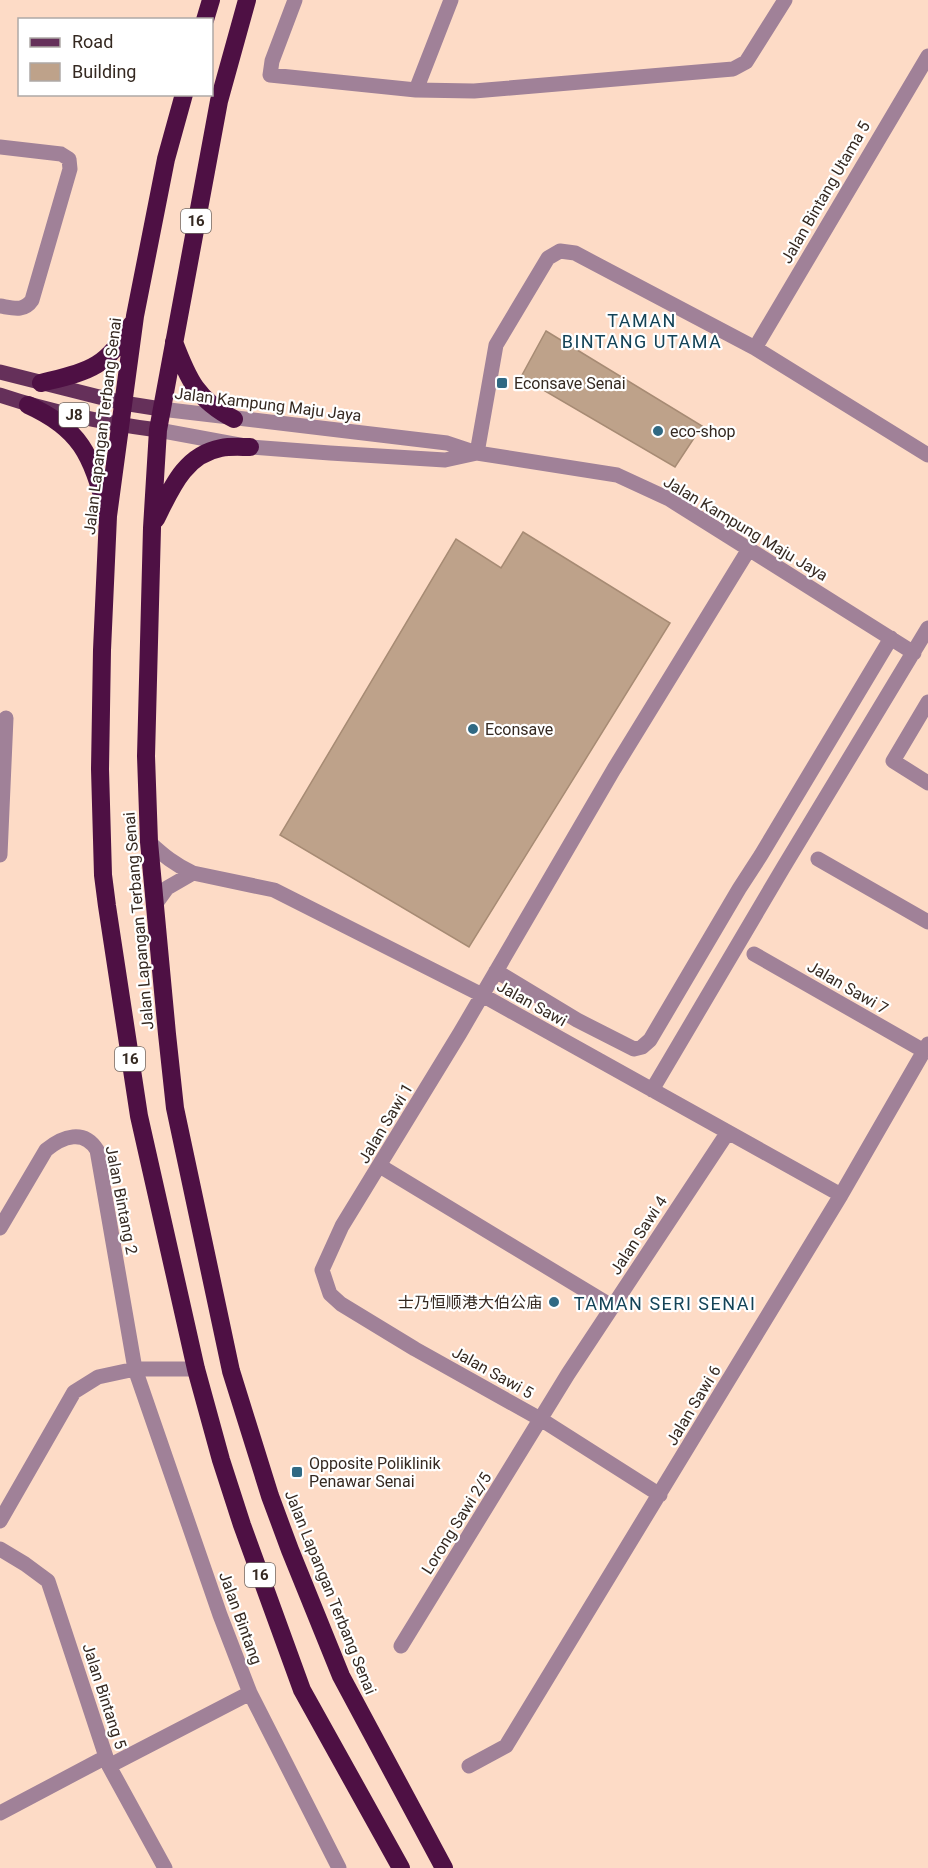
<svg xmlns="http://www.w3.org/2000/svg" width="928" height="1868" viewBox="0 0 928 1868" font-family="Roboto,'Noto Sans SC',sans-serif">
<style>
.building{fill:#bea28a;stroke:#a78b74;stroke-width:1.5}
.lines{fill:none;stroke-linecap:round;stroke-linejoin:round}
.minor{stroke:#a08198;stroke-width:15}
.major{stroke:#65305a;stroke-width:15}
.highway{stroke:#4e1044;stroke-width:18}
.poi-dot{fill:#306983;stroke:#fff;stroke-width:2}
.labels{text-anchor:middle;stroke-width:4.5;stroke-linejoin:round;paint-order:stroke}
.shield{fill:#fff;stroke:#726964;stroke-width:1.5}
.shield-label{font-size:15px;font-weight:bold;fill:#352921}
.street-label{font-size:16px;fill:#352921;stroke:#fff}
.poi-label{font-size:16px;fill:#352921;stroke:#fff;text-anchor:start}
.neighbourhood-label{font-size:18px;letter-spacing:1.5px;fill:#144357;stroke:#fff}
</style>
<rect width="100%" height="100%" fill="#fddbc6"/>
<!-- building -->
<path class="building" d="M546 331 702 426 675 467 521 377Z
M523 532 670 623 469 947 280 835 456 539 501 568Z"/>
<g class="lines">
<!-- minor -->
<path class="minor" d="M295 0 272 61 270 75 416 90 474 91 733 69 746 62 785 0
M416 90 451 0
M0 147 61 154 69 159 70 169 32 300C24 312 13 308 0 306
M755 348 928 56
M161 409 447 443 477 453 617 475 669 499 914 653
M158 430 250 447 330 453 445 460 477 453
M477 453 496 345 548 258 560 251 575 253 755 348 928 455
M928 702 893 761 928 783
M149 842C163 855 175 865 193 873L274 890 482 995 841 1195
M0 855 6 718
M818 859 928 922
M154 906 167 888 193 873
M754 954 924 1051
M496 971 577 1020 634 1049 642 1047 650 1040 739 889 761 855 891 638
M652 1090 783 868 928 628
M380 1166 613 1307
M0 1228 46 1150C63 1136 84 1129 97 1150L135 1369 220 1615 250 1693 339 1868
M660 1495 542 1420 415 1349 341 1304 330 1294 322 1270 342 1226 460 1033 614 769 749 549
M0 1521 74 1392 98 1377 135 1369H196
M0 1549 25 1564 48 1581 109 1766 165 1868
M401 1646 568 1374 728 1132
M109 1766 250 1693
M469 1766 506 1746 841 1195 928 1044
M0 1813 106 1757"/>
<!-- major -->
<path class="major" d="M0 372 123 403 161 409
M0 395C51 412 105 423 158 430"/>
<!-- highway -->
<path class="highway" d="M247 0 219 101 158 430 152 528 146 756 149 842 167 1034 175 1108 231 1371 270 1496 290 1550 341 1676 444 1868
M205 20 211 0
M184 94 166 159 135 316 108 516 102 650 100 769 103 875 107 906 139 1116 196 1369 221 1460 242 1525 302 1690 401 1868
M174 342C188 379 197 400 234 419
M41 383C88 371 106 369 131 325
M28 405C81 429 91 455 106 509
M156 519C171 489 184 455 221 448 231 446 241 447 250 447"/>
</g>
<!-- markers -->
<g class="poi-dot">
<rect x="496" y="377" width="12" height="12" rx="3"/>
<circle cx="658" cy="431" r="6"/>
<circle cx="473" cy="729" r="6"/>
<circle cx="554" cy="1302" r="6"/>
<rect x="291" y="1466" width="12" height="12" rx="3"/>
</g>
<g class="labels">
<!-- shield labels -->
<g class="shield">
<rect x="181" y="209" width="30" height="24" rx="4.5"/>
<rect x="59" y="403" width="30" height="24" rx="4.5"/>
<rect x="115" y="1047" width="30" height="24" rx="4.5"/>
<rect x="245" y="1563" width="30" height="24" rx="4.5"/>
</g>
<g class="shield-label">
<text x="196" y="226">16</text>
<text x="74" y="420">J8</text>
<text x="130" y="1064">16</text>
<text x="260" y="1580">16</text>
</g>
<!-- street labels -->
<g class="street-label">
<text transform="translate(825 192) rotate(-60)" y="6">Jalan Bintang Utama 5</text>
<text transform="translate(268 404) rotate(7)" y="6">Jalan Kampung Maju Jaya</text>
<text transform="translate(102 426) rotate(-83)" y="6">Jalan Lapangan Terbang Senai</text>
<text transform="translate(746 528) rotate(31)" y="6">Jalan Kampung Maju Jaya</text>
<text transform="translate(138 921) rotate(-95)" y="6">Jalan Lapangan Terbang Senai</text>
<text transform="translate(848 987) rotate(30)" y="6">Jalan Sawi 7</text>
<text transform="translate(532 1003) rotate(29)" y="6">Jalan Sawi</text>
<text transform="translate(385 1123) rotate(-59)" y="6">Jalan Sawi 1</text>
<text transform="translate(122 1200) rotate(79)" y="6">Jalan Bintang 2</text>
<text transform="translate(638 1235) rotate(-57)" y="6">Jalan Sawi 4</text>
<text transform="translate(493 1372) rotate(29)" y="6">Jalan Sawi 5</text>
<text transform="translate(693 1405) rotate(-59)" y="6">Jalan Sawi 6</text>
<text transform="translate(456 1523) rotate(-58)" y="6">Lorong Sawi 2/5</text>
<text transform="translate(331 1592) rotate(68)" y="6">Jalan Lapangan Terbang Senai</text>
<text transform="translate(241 1618) rotate(70)" y="6">Jalan Bintang</text>
<text transform="translate(105 1696) rotate(72)" y="6">Jalan Bintang 5</text>
</g>
<!-- poi labels -->
<g class="poi-label">
<text x="514" y="389">Econsave Senai</text>
<text x="670" y="437">eco-shop</text>
<text x="485" y="735">Econsave</text>
<text x="542" y="1308" text-anchor="end">士乃恒顺港大伯公庙</text>
<text x="309" y="1469">Opposite Poliklinik<tspan x="309" dy="18">Penawar Senai</tspan></text>
</g>
<!-- neighbourhood labels -->
<g class="neighbourhood-label">
<text x="642" y="327">TAMAN<tspan x="642" dy="21">BINTANG UTAMA</tspan></text>
<text x="665" y="1310">TAMAN SERI SENAI</text>
</g>
</g>
<!-- legend -->
<rect x="18" y="18" width="195" height="78" fill="#ffffff" stroke="#aea9a6" stroke-width="1.5"/>
<rect x="30" y="38" width="30" height="9" fill="#65305a" stroke="#aea9a6" stroke-width="1.5"/>
<text x="72" y="48" font-size="18" fill="#352921">Road</text>
<rect x="30" y="63" width="30" height="18" fill="#bea28a" stroke="#aea9a6" stroke-width="1.5"/>
<text x="72" y="78" font-size="18" fill="#352921">Building</text>
</svg>
